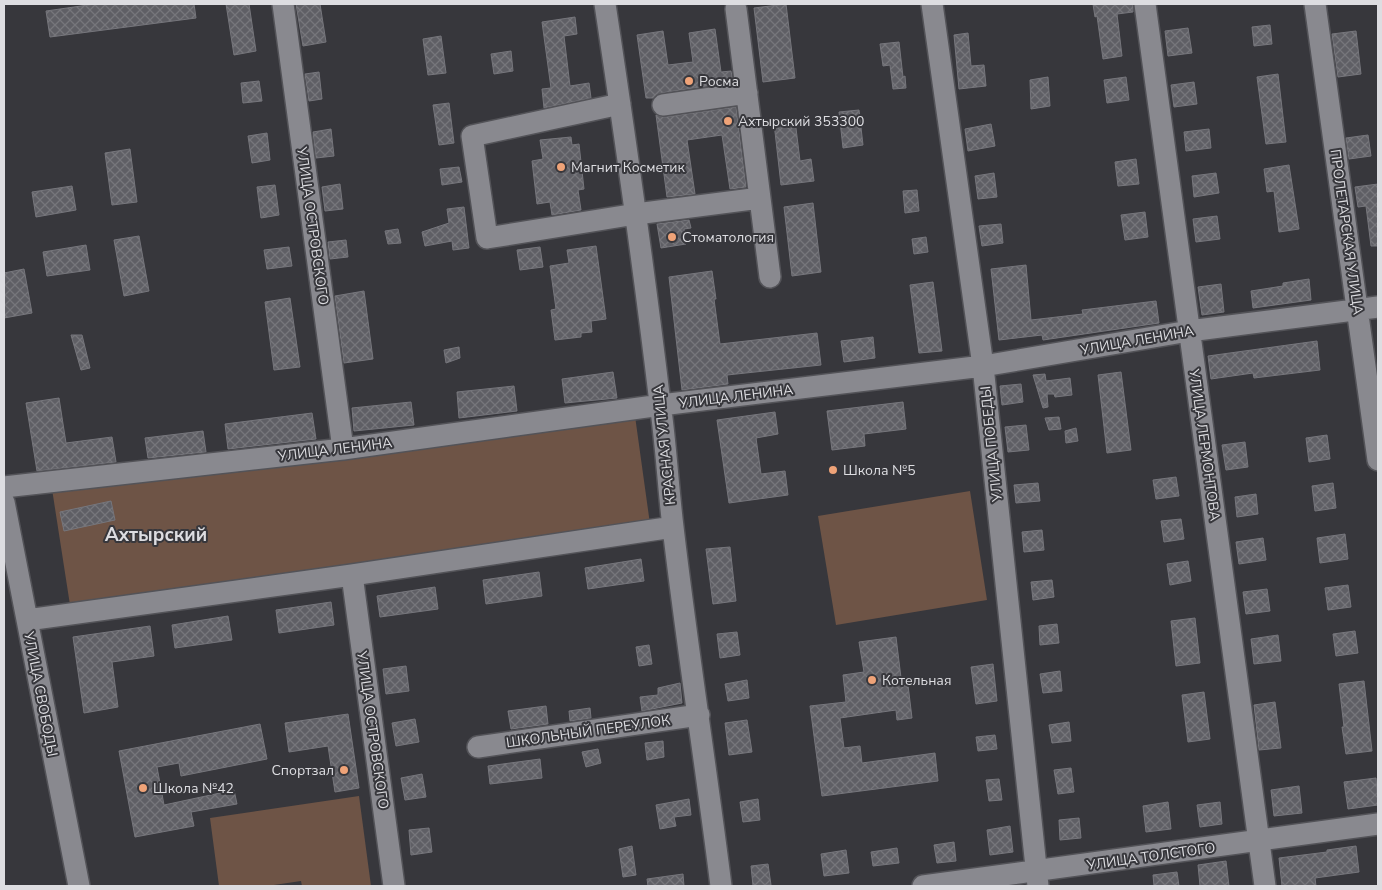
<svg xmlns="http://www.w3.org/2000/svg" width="1382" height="890" viewBox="0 0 1382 890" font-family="'Nunito Sans',sans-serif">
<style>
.green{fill:#6e5446}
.building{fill:url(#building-cross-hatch);stroke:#76767c}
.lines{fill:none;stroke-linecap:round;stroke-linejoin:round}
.minor-casing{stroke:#535358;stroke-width:24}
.minor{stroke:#89898f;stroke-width:21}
.poi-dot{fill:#efa378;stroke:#37373c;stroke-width:2}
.labels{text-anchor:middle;stroke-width:4;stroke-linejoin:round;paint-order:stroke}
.poi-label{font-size:14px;fill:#dddde1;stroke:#37373c;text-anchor:start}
.street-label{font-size:14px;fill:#dddde1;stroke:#37373c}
.district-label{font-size:19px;font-weight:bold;fill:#dddde1;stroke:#37373c}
</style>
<defs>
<pattern id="building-cross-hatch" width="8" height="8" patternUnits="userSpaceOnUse" patternTransform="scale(1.25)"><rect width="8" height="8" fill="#5f5f65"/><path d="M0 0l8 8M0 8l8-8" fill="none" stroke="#76767b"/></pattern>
</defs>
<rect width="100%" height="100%" fill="#37373c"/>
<!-- green -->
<path class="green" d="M635 416 650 524 70 605 52 489Z
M970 491 987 600 836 625 818 516Z
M359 796 371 886H302L301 881 267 886H219L210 818Z"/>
<!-- building -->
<path class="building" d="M95 4H194L196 18 50 37 46 11Z
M226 4H249L256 51 234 55Z
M296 4H320L326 42 303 46Z
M786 4 795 78 763 82 754 8Z
M1093 4H1133V12L1117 14 1122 56 1103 59 1097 16 1095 17Z
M575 17 577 34 564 36 570 86 589 83 591 98 544 108 542 89 551 88 542 22Z
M1270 25 1272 44 1254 46 1252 27Z
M1188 28 1192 53 1168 56 1165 31Z
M715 29 721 72 731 71 733 82 661 93 653 98H646L637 35 663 31 668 65 693 62 689 33Z
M1356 31 1361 74 1338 77 1332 34Z
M968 33 971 66 984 65 986 86 959 89 954 35Z
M441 36 446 73 428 75 423 39Z
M899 42 903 77 905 76 906 88 893 89 890 65 883 66 880 44Z
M511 51 513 71 494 74 491 54Z
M319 72 322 99 309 101 305 74Z
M1278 74 1286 142 1266 144 1257 77Z
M1048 77 1050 106 1031 109 1030 80Z
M1126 77 1129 100 1107 103 1104 80Z
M259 81 262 101 243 103 241 83Z
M1194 82 1197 104 1174 107 1171 85Z
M449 103 454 143 439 145 433 105Z
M736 107 746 187 730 189 722 135 687 140 695 194 667 197 656 115 665 117Z
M859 110 863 145 843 148 839 112Z
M795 120 800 161 811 159 814 181 781 185 774 123Z
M991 124 995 146 968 151 965 129Z
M331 129 334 156 316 158 313 132Z
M1209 129 1211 148 1186 151 1184 132Z
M267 133 270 160 252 163 248 136Z
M1368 135 1371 156 1349 159 1346 138Z
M571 137 572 145 579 144 584 189 578 190 581 210 552 215 550 202 537 204 532 161 543 159 540 140Z
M130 149 137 202 112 205 105 153Z
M1136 159 1139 184 1118 186 1115 162Z
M1289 165 1299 229 1279 232 1274 191 1267 192 1264 169Z
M459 167 462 182 442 185 440 169Z
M994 173 997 197 978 199 975 176Z
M1216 173 1219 193 1194 197 1192 176Z
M340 184 343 209 325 211 322 187Z
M1378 184V246H1371L1366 206 1358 207 1355 187Z
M275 185 279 215 261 218 257 187Z
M72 186 76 210 36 217 32 192Z
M917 190 919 211 905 213 903 191Z
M813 203 821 272 792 276 784 207Z
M464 207 469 248 453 250 452 241 425 246 422 232 449 223 447 209Z
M1145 212 1148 237 1125 240 1121 215Z
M1217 216 1220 239 1196 242 1193 219Z
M689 220 691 228 684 229 686 244 661 248 657 224Z
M1001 224 1003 243 982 246 979 226Z
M398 229 401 243 388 244 385 231Z
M139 236 149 291 124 296 114 240Z
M926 237 928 252 914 254 912 239Z
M346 240 348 257 330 259 328 242Z
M86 245 90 270 47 276 43 252Z
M596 246 606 319 591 321 592 332 581 333V337L555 340 551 310 556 309 550 266 569 263 567 250Z
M289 247 292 266 267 269 264 250Z
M540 247 543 267 520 270 517 250Z
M1026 265 1031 320 1083 314 1082 310 1156 301 1159 323 1043 340 1042 335 999 340 991 269Z
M24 269 32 313 4 318V273Z
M712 271 716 299H714L720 344 817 333 821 365 727 375 728 384 682 390 669 277Z
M1309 279 1311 300 1253 308 1251 291 1283 286V283Z
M933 282 942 351 919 353 910 285Z
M1221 284 1224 312 1202 315 1198 287Z
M364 291 373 359 344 363 335 296Z
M290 298 300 367 274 370 265 302Z
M71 335H82L90 368 81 370Z
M873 337 875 358 844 362 841 341Z
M1317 341 1320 370 1254 378 1253 373 1211 379 1208 356Z
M459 347 460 358 446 363 444 350Z
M613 372 617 398 565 403 562 379Z
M1121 372 1131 450 1107 453 1098 375Z
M1045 374 1046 381 1070 378 1072 395 1055 397 1054 394H1047L1048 407 1043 408 1033 375Z
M1021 384 1023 402 1002 405 1000 386Z
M514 386 517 411 459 418 457 392Z
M59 398 66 443 112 437 116 462 37 471 26 403Z
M411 402 414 425 354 431 352 408Z
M903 402 906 429 864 434 865 446 832 450 827 411Z
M775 412 778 434 756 438 761 474 785 471 788 495 729 503 717 420Z
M312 413 316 439 228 449 225 424Z
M1059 417 1061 429 1049 430 1045 418Z
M1026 425 1029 450 1008 452 1005 427Z
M1076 428 1078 441 1066 443 1065 431Z
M203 431 206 452 148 458 145 438Z
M1327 435 1330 459 1309 462 1306 438Z
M1245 442 1248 467 1226 470 1222 445Z
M1176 477 1179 496 1156 499 1153 480Z
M1038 483 1040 501 1016 503 1014 485Z
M1333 483 1336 508 1315 511 1312 486Z
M1256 494 1258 514 1237 517 1235 497Z
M111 501 115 520 64 531 60 512Z
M1181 519 1184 539 1164 542 1161 521Z
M1042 530 1044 550 1024 552 1022 532Z
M1345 534 1348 559 1320 563 1317 538Z
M1263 538 1266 560 1239 564 1236 542Z
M730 547 736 601 713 604 706 549Z
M641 559 644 581 588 589 585 568Z
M1188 561 1191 581 1170 585 1167 564Z
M539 572 542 596 486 604 483 580Z
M1052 580 1054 597 1033 600 1031 582Z
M1348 585 1351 607 1328 610 1325 588Z
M435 587 438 609 380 617 377 596Z
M1267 589 1270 611 1246 614 1243 592Z
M331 602 334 625 279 633 276 610Z
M228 616 232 640 175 648 172 625Z
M1195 618 1200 663 1176 666 1171 621Z
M1057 624 1059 643 1040 645 1039 626Z
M150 626 154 656 112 662 118 707 84 713 73 637Z
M1355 631 1358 653 1336 656 1333 634Z
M737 632 740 655 720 658 717 634Z
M1278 635 1281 661 1254 664 1251 639Z
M896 637 902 686 908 685 912 718 897 720 896 710 840 718 844 748 860 746 862 763 935 753 938 781 822 796 810 706 846 702 843 675 864 672 859 642Z
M649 645 652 664 639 666 636 647Z
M993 664 997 701 976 704 971 667Z
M406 666 409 691 386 694 383 669Z
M1060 671 1062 691 1043 693 1040 674Z
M747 680 749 698 728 701 725 684Z
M1364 681 1372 751 1346 754 1342 727H1344L1339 684Z
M680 683 682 703 642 711 640 697 658 695V688Z
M1204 692 1210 739 1188 742 1182 695Z
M1275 702 1281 748 1259 750 1254 705Z
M546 706 548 724 511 729 508 711Z
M590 708 591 718 570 721 569 711Z
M348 714 359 788 335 792 328 746 289 752 285 723Z
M415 719 419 742 396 746 392 723Z
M747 720 752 752 729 755 725 723Z
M1069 722 1071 741 1052 743 1049 725Z
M260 724 267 759 181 776 179 763 157 767 164 805 234 790 237 804 191 812 194 826 135 837 119 751Z
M995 735 997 749 978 751 976 737Z
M663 741 664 757 647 760 645 743Z
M598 749 601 763 586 767 582 752Z
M540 759 542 778 490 784 488 766Z
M1071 768 1074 792 1058 794 1054 770Z
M422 774 426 797 405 800 401 778Z
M1376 778 1378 805 1348 809 1344 782Z
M999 779 1002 800 989 801 986 780Z
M1299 786 1302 813 1274 816 1271 790Z
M689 799 691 815 674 817 676 826 660 829 656 805Z
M758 799 760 820 743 822 740 802Z
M1168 802 1171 829 1146 832 1143 806Z
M1220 802 1222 824 1200 827 1197 805Z
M1079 818 1081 838 1060 840 1059 820Z
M1010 826 1013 852 990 855 987 830Z
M429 828 432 852 411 855 409 830Z
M954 842 956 861 937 863 934 845Z
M632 846 636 875 623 877 619 849Z
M1356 846 1359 872 1315 878 1316 886H1282L1279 858 1327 852V850Z
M897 848 899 863 873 866 871 852Z
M846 850 849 873 824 876 821 854Z
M1226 861 1229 886H1200L1198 865Z
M768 864 771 885 753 886 751 866Z
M1177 872 1179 886H1154L1153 875Z
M683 874 684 886H648L647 879Z"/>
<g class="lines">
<!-- minor casing -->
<g class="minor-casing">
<path id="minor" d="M283 4 343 449
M605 4C625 136 644 269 660 403 666 444 668 486 673 527 687 647 706 766 721 886
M932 4 983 366 1038 886
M1145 4 1265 886
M1315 4 1378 460
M736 9 770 277
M620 104 472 136 487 238 636 214 760 198
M663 105 747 93
M4 487 343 449 661 405 983 366 1189 331 1378 307
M4 502 79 886
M352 575 394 886
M27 620 352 575 673 527
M478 747 699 715
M923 886 1378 824"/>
</g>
<!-- minor -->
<use href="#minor" class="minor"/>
</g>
<!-- markers -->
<g class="poi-dot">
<circle cx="689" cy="81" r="5"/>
<circle cx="728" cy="121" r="5"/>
<circle cx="561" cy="167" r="5"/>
<circle cx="672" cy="237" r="5"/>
<circle cx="833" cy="470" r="5"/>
<circle cx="872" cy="680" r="5"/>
<circle cx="344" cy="770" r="5"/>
<circle cx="143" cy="788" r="5"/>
</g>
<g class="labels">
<!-- poi labels -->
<g class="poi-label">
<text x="699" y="86">Росма</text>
<text x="738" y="126">Ахтырский 353300</text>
<text x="571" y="172">Магнит Косметик</text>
<text x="682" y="242">Стоматология</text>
<text x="843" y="475">Школа №5</text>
<text x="882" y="685">Котельная</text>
<text x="334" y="775" text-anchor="end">Спортзал</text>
<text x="153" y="793">Школа №42</text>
</g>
<!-- street labels -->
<g class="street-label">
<text transform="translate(313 226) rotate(82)" y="5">УЛИЦА ОСТРОВСКОГО</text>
<text transform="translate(1347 232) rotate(82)" y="5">ПРОЛЕТАРСКАЯ УЛИЦА</text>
<text transform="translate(1137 340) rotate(-10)" y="5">УЛИЦА ЛЕНИНА</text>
<text transform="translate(736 396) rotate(-7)" y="5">УЛИЦА ЛЕНИНА</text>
<text transform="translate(991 444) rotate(-96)" y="5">УЛИЦА ПОБЕДЫ</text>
<text transform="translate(664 445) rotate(-96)" y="5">КРАСНАЯ УЛИЦА</text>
<text transform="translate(1205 445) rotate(82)" y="5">УЛИЦА ЛЕРМОНТОВА</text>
<text transform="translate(335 449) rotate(-7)" y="5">УЛИЦА ЛЕНИНА</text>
<text transform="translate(41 694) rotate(79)" y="5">УЛИЦА СВОБОДЫ</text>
<text transform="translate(373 730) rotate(82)" y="5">УЛИЦА ОСТРОВСКОГО</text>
<text transform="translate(588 731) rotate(-8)" y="5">ШКОЛЬНЫЙ ПЕРЕУЛОК</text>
<text transform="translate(1151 856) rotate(-8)" y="5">УЛИЦА ТОЛСТОГО</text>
</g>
<!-- district labels -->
<g class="district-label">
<text x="156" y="541">Ахтырский</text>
</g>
</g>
<!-- border -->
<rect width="1382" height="890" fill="none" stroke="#dddde1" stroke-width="10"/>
</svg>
